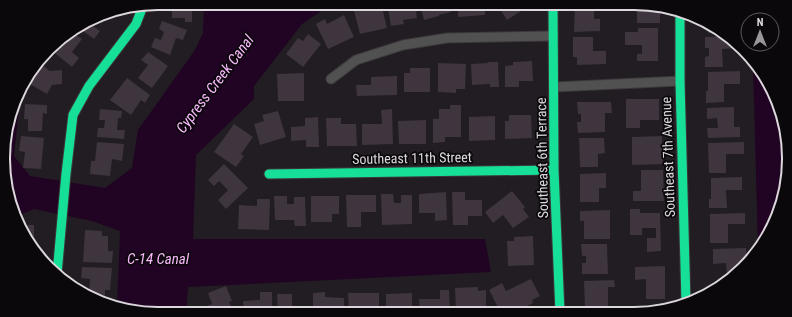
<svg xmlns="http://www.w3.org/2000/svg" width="792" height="317" viewBox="0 0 792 317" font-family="'Roboto Condensed',sans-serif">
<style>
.water{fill:#210324}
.building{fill:#3e353e}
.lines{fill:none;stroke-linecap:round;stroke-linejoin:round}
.street-casing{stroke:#3b383b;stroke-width:11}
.fast-casing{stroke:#3b383b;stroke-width:11}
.street{stroke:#525151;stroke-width:9}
.fast{stroke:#16e098;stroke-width:9}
.labels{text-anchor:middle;stroke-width:3.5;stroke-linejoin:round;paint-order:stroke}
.street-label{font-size:14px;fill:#dcd7dc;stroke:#0b080b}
.water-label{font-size:15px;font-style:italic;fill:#fbbafe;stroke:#0b080b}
.rim{fill:none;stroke:#dcd7dc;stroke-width:2}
</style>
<rect width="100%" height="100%" fill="#221d22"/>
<!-- water -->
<path class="water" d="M204 3H337L330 5 302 24 254 86V99L196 155 193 239H485L491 272 188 287 186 314H159L117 307 120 231 92 221 34 209 17 216 6 189 4 138 24 81 26 78 19 108 14 156 30 176 105 188 132 168 138 130 195 50 203 33Z
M753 64 773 90 789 148 781 208 763 245 758 250Z"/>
<!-- building -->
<path class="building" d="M172 3H192V22H185V18H172Z
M371 3H381L387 28 360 34 353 7Z
M387 3H415L417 18 403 20 404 24 391 26Z
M420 3H449L451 12 439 15V16L424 20Z
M458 3H485V15L458 17Z
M496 3H527L529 6 507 20Z
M629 3 660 7V23H637V7H629Z
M575 4H594V19H600V31L574 32Z
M102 15 93 26 100 31 94 39 79 28Z
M344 15 354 37 328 49 316 24 325 19 327 24Z
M162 21 187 30 183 40 176 38 170 55 151 47 155 38 161 40 164 32 159 29Z
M708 25 720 32 708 33Z
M638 28H658V61H637V54H642V45H625V32H638Z
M72 32 82 39 72 52 79 58 72 67 51 50 60 39Z
M308 34 321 44 303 67 286 54 298 38 303 41Z
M727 36 736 41 738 44V48L722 49 723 67H705V57L709 56V48H705V37Z
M573 37H593V51H606V64L577 65V57H573Z
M148 52 168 66 152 88 138 78 148 65 141 60Z
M532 61 533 81H519V87H505V66L513 65V62Z
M488 62H498L499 87H490V84L472 85 471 64 488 63Z
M39 63 50 71 62 70V84L52 85 47 94 28 83Z
M438 63 466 64 465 89H456V93L438 92Z
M410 68H430V92H404V73H410Z
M740 71V84H724V102L706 103V91H708V72Z
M304 73V101H278L277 74Z
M397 76V95L357 96 356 85H371V77Z
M127 78 150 95 145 103 141 100 131 115 110 100Z
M626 99H659V120H640V128H626Z
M577 102H611L612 113H605V132L578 133 577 122H581V114H578Z
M25 104 47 105V114L43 113 42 131H28V119H24Z
M450 105H461V137H445V142L433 143V119H439V109H450Z
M734 107V127H740V137L708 138 707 128H718L717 118 707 119V108Z
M100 109 122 111 121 118H118L117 130H125L124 139 97 137 98 128H104L105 120H99Z
M392 109 393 144 362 145V124H382L381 110Z
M278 111 286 137 260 145 254 124 264 121 262 115Z
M509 115H531L532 138 505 139V121H509Z
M495 116V140L469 141V117Z
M318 117 319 147H306V140L291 141V127L305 126V118Z
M326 118H341V124H356L357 146H327Z
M426 120V144H399L398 121Z
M234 124 253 137 241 154 244 156 236 167 214 152Z
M21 136 44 138 41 169 23 168 25 152 19 151Z
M662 136 663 164 632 165V137Z
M579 138H604L605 153 598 154V167H580Z
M97 142 124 144 122 161 112 159 110 176 90 174 91 161H95Z
M744 142V154H726V173H709L708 143Z
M224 164 248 188 226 209 218 200 228 190 219 181 214 186 208 180Z
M641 170H663L664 201H633V191H641Z
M606 173V188H599V202H580V174Z
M742 177V190H726L727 208H709V199H711V178Z
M512 191 525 207 523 209 529 217 513 228 503 215 493 223 485 212Z
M446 192 447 220 435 221V213H419V194Z
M452 192H465V200H482V216H468V225H453Z
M381 194H393L394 203H401V195H412V224L382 225Z
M346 195H376V212H361V227H347Z
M274 196H287V204H294V197H305L306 226H295L294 220H275Z
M311 196H339V214H332V222H311Z
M257 199H270L269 230 238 229 239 205 257 206Z
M630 209H640V213H660L661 251 647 252V238H656V228H642V235H630Z
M610 210V239H584V221H580V211Z
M745 213V224H728V243H710V214Z
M21 225H34V237H26Z
M85 230 102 231V236H108V251H113L112 263 83 262Z
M533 236 534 265 508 266 507 241H514V237Z
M581 244H607L608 274H582V263H586V256H582Z
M746 248V264L741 265V269L732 278H727L726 263 713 264V249Z
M665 266V299H646V279L635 280V267Z
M82 267 112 268 110 290H105V296L89 295 90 279 81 278Z
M531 279 540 296 532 300 533 303 514 313H501L489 290 502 283 506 291Z
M614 280 615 287H608V308L585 309 584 281Z
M713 284H724L714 290Z
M226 286 232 301 229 302 234 314H191V312L212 304 208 293Z
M478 287V291L486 290V313H456L455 288Z
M440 290H449L450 313H420L419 299H440Z
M260 292H272V314H244L243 301 260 300Z
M325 292V297L344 298V313L313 314V293Z
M348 293H379V313H349Z
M412 293V313H386V294Z
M277 294H292V307L308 306 309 314H278Z"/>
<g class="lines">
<!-- street casing -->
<g class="street-casing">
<path id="street" d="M331 79 356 60 403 45 447 38 553 36
M554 87 680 81"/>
</g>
<!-- fast casing -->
<g class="fast-casing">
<path id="fast" d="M553 3 554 170 560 313
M680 11V81L686 303
M269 174 554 170
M57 274 66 174 73 115 89 86 136 24 143 6"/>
</g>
<!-- street -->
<use href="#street" class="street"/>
<!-- fast -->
<use href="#fast" class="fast"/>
</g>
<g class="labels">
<!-- street labels -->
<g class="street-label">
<text transform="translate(668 157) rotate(-92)" y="5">Southeast 7th Avenue</text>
<text transform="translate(412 158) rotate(-1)" y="5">Southeast 11th Street</text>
<text transform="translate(542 158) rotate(-91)" y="5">Southeast 6th Terrace</text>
</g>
<!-- water labels -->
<g class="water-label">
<text transform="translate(215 84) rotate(-53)" y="5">Cypress Creek Canal</text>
<text x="158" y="264">C-14 Canal</text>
</g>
</g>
<!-- crop -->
<path d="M0 0H792V317H0ZM158 10H634A148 148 0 0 1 782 158V159A148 148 0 0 1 634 307H158A148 148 0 0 1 10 159V158A148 148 0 0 1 158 10Z" fill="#0b080b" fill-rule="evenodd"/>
<path class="rim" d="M158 10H634A148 148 0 0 1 782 158V159A148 148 0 0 1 634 307H158A148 148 0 0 1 10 159V158A148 148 0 0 1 158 10Z"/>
<!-- north arrow -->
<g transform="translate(760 32)"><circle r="19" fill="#0b080b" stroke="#5f5b5f"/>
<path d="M0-3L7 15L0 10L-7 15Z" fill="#9b969b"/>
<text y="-6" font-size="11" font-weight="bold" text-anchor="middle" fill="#dcd7dc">N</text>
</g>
</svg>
